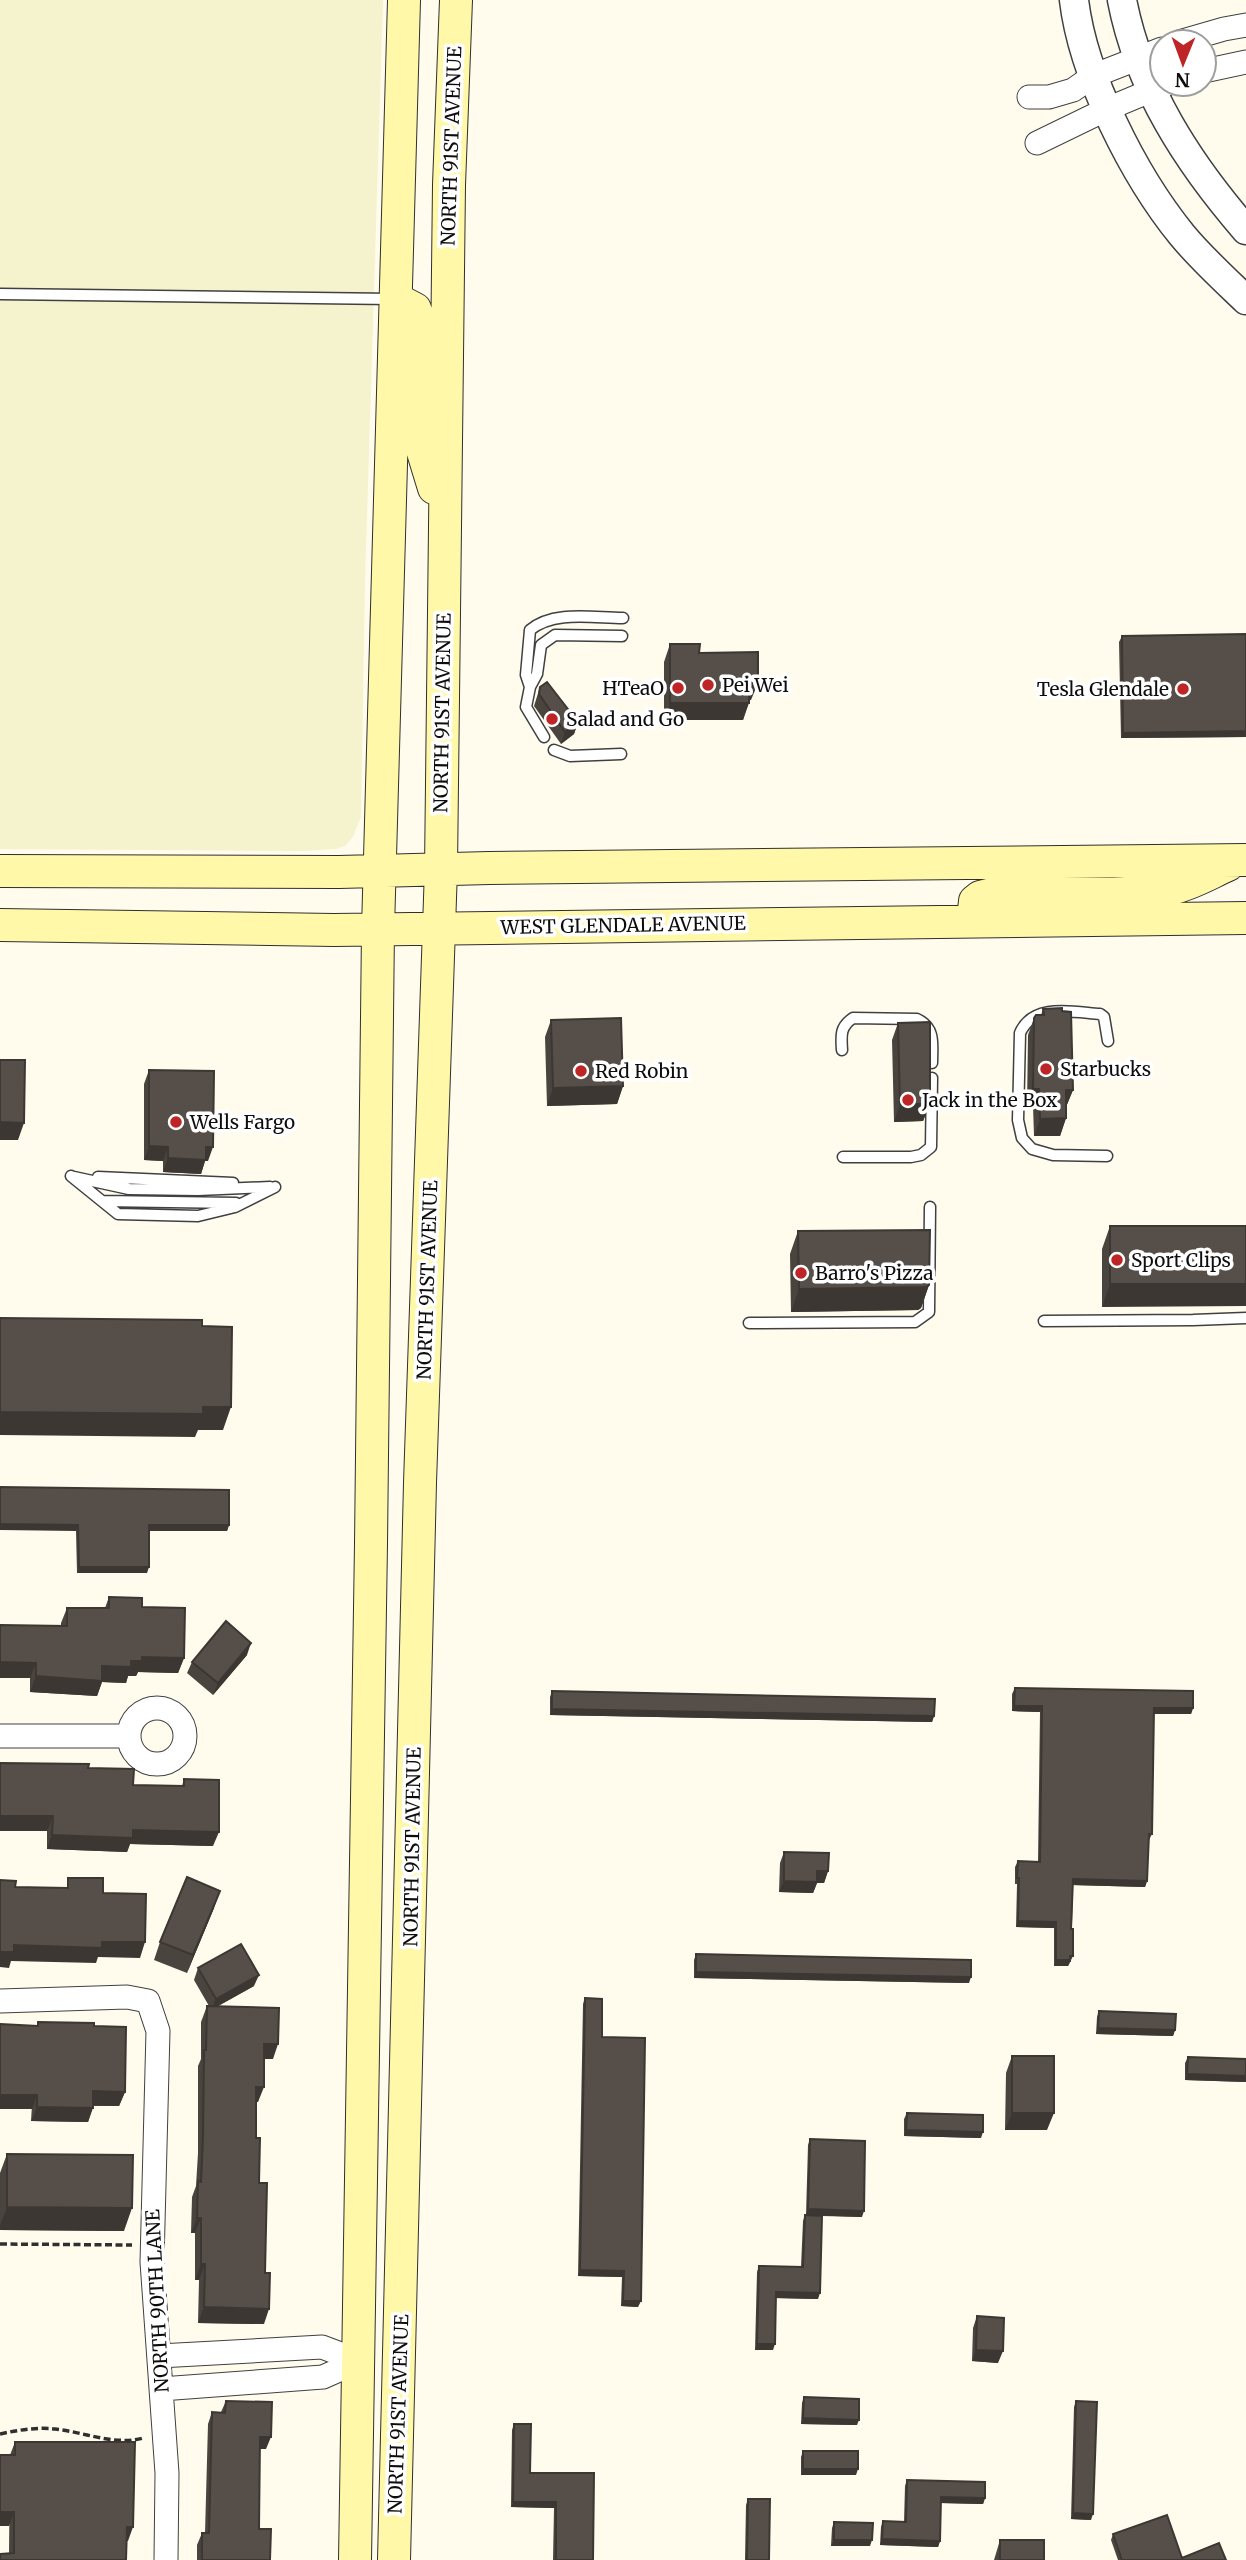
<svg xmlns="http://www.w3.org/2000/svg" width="1246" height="2560" viewBox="0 0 1246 2560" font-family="Merriweather,serif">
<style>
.farmland{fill:#f5f3cd}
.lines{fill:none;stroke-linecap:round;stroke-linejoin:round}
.service-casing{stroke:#404040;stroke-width:13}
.minor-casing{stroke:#404040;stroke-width:25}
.tertiary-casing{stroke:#404040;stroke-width:31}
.secondary-casing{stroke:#2f2f2f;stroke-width:34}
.path{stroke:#2f2f2f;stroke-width:3.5;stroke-dasharray:7 3.5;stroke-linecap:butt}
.service{stroke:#fff;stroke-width:10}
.minor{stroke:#fff;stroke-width:23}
.tertiary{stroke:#fff;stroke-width:28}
.secondary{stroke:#fff8a8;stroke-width:32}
.wall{fill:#4a443f}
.shaded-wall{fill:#3c3733}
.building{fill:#564f49;stroke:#3c3733;stroke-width:2}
.poi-dot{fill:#bd2527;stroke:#fff;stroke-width:2.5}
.labels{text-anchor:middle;stroke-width:7;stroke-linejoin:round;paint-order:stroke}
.street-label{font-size:19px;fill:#0d0d0d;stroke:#fff}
.poi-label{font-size:19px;fill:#0d0d0d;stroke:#fff;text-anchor:start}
</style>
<rect width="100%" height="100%" fill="#fffced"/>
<!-- farmland -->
<path class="farmland" d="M0 0H383L365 581 361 817 353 837 345 846 336 849 302 851 0 849Z"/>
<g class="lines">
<!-- service casing -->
<g class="service-casing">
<path id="service" d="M0 294 393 299
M530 687 537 674 541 645 555 635 622 636
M544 737 526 707 530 687 526 675 530 630C554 610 593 618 623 618
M554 750 570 756 621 754
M842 1050C841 1035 840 1027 853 1018L917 1019C936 1028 932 1045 932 1063
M1107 1156 1053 1155 1032 1149 1022 1138 1018 1120 1020 1033C1033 1003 1072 1012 1100 1014L1104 1017 1108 1041
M843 1157H911L921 1155 931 1147 932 1078
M71 1176 118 1214 198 1216 235 1207 275 1187
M74 1177 129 1189 198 1190 270 1187
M98 1177 233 1183
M103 1201 236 1203
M1044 1321 1193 1320 1246 1318
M749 1323 915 1322 929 1312 930 1207"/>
</g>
<!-- minor casing -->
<g class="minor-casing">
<path id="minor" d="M1179 42 1224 29 1246 25
M1204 71 1246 62
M1029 97H1049L1073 90 1093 76 1162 49
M1037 143 1107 109 1167 84
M129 1736a28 28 0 1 1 56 0a28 28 0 1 1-56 0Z
M0 1736H128
M0 2001 127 1997 148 2001 158 2031 152 2262 167 2473 166 2560
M159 2356 322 2347 359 2361
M161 2389 323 2377 359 2361"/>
</g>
<!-- tertiary casing -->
<g class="tertiary-casing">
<path id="tertiary" d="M1074 0C1083 76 1134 176 1182 235 1201 258 1224 279 1246 300
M1122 0C1139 88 1188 163 1246 230"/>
</g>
<!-- secondary casing -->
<g class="secondary-casing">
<path id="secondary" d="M396 299 415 309 419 320 422 347 423 452 434 488
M0 871 339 872 489 868 1246 860
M973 920 975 901 980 897 988 895C1049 888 1112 901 1173 888 1192 884 1210 873 1228 865
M0 925 334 930 1246 918
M355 2560 371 1544 378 929 404 0
M394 2560 420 1483 441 869 449 185 456 0"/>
</g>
<!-- path -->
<path class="path" d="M0 2244 132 2245
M0 2434C18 2430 37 2427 55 2429 84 2432 115 2446 143 2438"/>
<!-- service -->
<use href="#service" class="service"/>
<!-- minor -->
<use href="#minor" class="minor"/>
<!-- tertiary -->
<use href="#tertiary" class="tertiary"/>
<!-- secondary -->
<use href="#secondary" class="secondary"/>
</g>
<!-- wall -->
<path class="wall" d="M1246 634V737L1121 738 1119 642 1122 636Z
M670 644 699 653 751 700H749L743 720H664V662Z
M540 687 578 722 574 734 561 744 534 706Z
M1043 1009 1073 1090 1066 1107V1118L1060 1136H1034L1033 1106 1027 1107 1028 1035 1034 1018 1041 1015Z
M551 1020 623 1086 617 1104 547 1106 545 1037Z
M898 1023 930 1104 923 1121 894 1122 892 1040Z
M149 1070 208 1161H205L201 1174 163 1172V1161L144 1160V1084Z
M1110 1226H1246L1102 1307V1249Z
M798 1231 929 1285 921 1308 918 1310 791 1312 790 1254Z
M0 1487 229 1525 227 1531H149L147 1573H77L76 1531Z
M109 1597 142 1607 184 1658 178 1673 138 1672 136 1676H128L126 1683 102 1682 97 1696 30 1692V1678H0L61 1626V1623L67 1608H105Z
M247 1655 213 1695 187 1673 192 1662Z
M1015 1688 1193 1708 1191 1714H1154L1152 1834 1149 1840 1147 1881 1145 1887 1073 1885 1071 1962H1070L1068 1966H1054V1928L1016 1927 1017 1884H1015V1867L1018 1861 1038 1862 1040 1712 1012 1711V1694Z
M552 1691 934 1716 932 1722 550 1715V1697Z
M0 1763 88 1768 133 1785 182 1786 184 1779 213 1846 130 1844 127 1852 47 1849V1831H0Z
M784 1852 828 1871 824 1883H817L813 1893 779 1892 780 1863Z
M214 1908 187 1973 154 1960 160 1942Z
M696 1954 969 1983 694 1978V1960Z
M198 1968 254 1986 218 2006 273 2059H264L258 2102H256V2138L259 2183 264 2324 198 2323 199 2280H195V2233H191L192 2197 196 2186 198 2153V2066L201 2059V2022L207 2006H209L194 1980Z
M585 1998 638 2307 621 2306 622 2277 578 2276 583 2004Z
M1099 2011 1175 2030 1173 2036 1096 2034 1097 2017Z
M38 2022 94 2026 125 2092 119 2106H93L88 2122 31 2121 37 2025Z
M1012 2056 1047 2130H1005L1006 2073Z
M1188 2057 1246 2059V2082L1185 2080V2063Z
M907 2113 981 2138 904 2136V2119Z
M810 2139 862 2217 822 2216 818 2299 776 2298 773 2350H755L757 2272 759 2266 801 2267 803 2221 805 2215H806L808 2145Z
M7 2154 124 2231 0 2230V2173Z
M977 2316 998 2363 972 2361 973 2328Z
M804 2397 857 2425 801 2424 802 2403Z
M226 2401 266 2449H260L259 2529 270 2560H197V2545L202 2533H205L208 2424 212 2412H221Z
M1076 2401 1091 2520 1071 2519 1074 2407Z
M514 2424 530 2473H594L593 2560H553L554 2508 511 2507 512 2430Z
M15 2442 128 2541 9 2554 10 2455Z
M803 2451 856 2475H801V2457Z
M907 2480 985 2498 983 2504 941 2503 940 2541 938 2547 880 2545 881 2527 883 2521 904 2522 905 2486Z
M748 2499 769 2560H745L746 2505Z
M834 2522 870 2546H831L832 2528Z
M1113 2534 1182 2558 1226 2560H1118L1111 2540Z
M1000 2540 1044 2560H994Z"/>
<!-- shaded-wall -->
<path class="shaded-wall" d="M749 683H758L751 700H743Z
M670 703H749L743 720H664Z
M578 722 574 734 561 744 565 732Z
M1246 731V737L1121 738 1123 733Z
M623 1086 617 1104 547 1106 553 1088Z
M1033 1089H1039L1033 1106 1027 1107Z
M1066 1090H1073L1066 1107Z
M900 1104H930L923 1121 894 1122Z
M1066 1118 1060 1136H1034L1040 1119Z
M0 1122 24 1123 18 1140H0Z
M149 1146 168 1147 163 1161 144 1160Z
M206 1147H213L208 1161H205L201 1174 163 1172 168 1158Z
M1110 1284H1246V1306L1102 1307Z
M929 1285 921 1308 918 1310 791 1312 799 1289Z
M203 1407H231L223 1430H198L195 1437 0 1435V1412Z
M0 1524 78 1525 76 1531 0 1530Z
M149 1525H229L227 1531H147Z
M79 1567H149L147 1573H77Z
M251 1643 247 1655 213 1695 218 1683Z
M142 1657 184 1658 178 1673 138 1672 136 1676H128L126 1683 102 1682 97 1696 30 1692 36 1676 102 1666Z
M0 1662 36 1663 30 1678H0Z
M1014 1706H1042L1040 1712 1012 1711Z
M1154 1708H1193L1191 1714H1152Z
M552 1709 934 1716 932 1722 550 1715Z
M0 1816H53L47 1831H0Z
M133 1830 219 1832 213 1846 130 1844 127 1852 47 1849 52 1835Z
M817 1871H828L824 1883H817L813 1893 779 1892 784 1881Z
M1073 1879 1147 1881 1145 1887 1071 1885Z
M220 1891 214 1908 187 1973 193 1955Z
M1018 1921 1056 1922 1054 1928 1016 1927Z
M102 1942H145L140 1958 98 1957 96 1963 11 1961 9 1968 0 1967V1952L14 1945Z
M1070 1956H1073L1068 1966H1054L1056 1960Z
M696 1972 971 1977 969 1983 694 1978Z
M259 1975 254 1986 211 2010 216 1999Z
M1098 2028 1175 2030 1173 2036 1096 2034Z
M264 2044H278L273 2059H259Z
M1187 2074 1246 2076V2082L1185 2080Z
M256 2087H264L258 2102H251Z
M93 2091 125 2092 119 2106 88 2105Z
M0 2095H37L32 2109H0Z
M37 2107 93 2108 88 2122 31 2121Z
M1012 2113H1054L1047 2130H1005Z
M906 2130 983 2132 981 2138 904 2136Z
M7 2207 132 2208 124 2231 0 2230V2226Z
M808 2209 864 2211 862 2217 806 2215Z
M197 2218H201L195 2233H191Z
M201 2264H205L199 2280H195Z
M580 2270 624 2271 622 2277 578 2276Z
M776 2292 820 2293 818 2299 774 2298Z
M623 2301H641L638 2307 621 2306Z
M204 2307 269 2309 264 2324 198 2323Z
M757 2344H775L773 2350H755Z
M976 2350 1003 2351 998 2363 972 2361Z
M803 2418 859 2420 857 2425 801 2424Z
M260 2437H271L266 2449H256Z
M803 2469H858L856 2475H801Z
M941 2497 985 2498 983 2504 939 2503Z
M513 2502H556L554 2508 511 2507Z
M0 2512H14L9 2526H0Z
M1073 2513 1093 2514 1091 2520 1071 2519Z
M127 2527H133L128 2541H122Z
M882 2539 940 2541 938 2547 880 2545Z
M834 2540H872L870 2546H831Z"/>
<!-- building -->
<path class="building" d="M1246 634V731L1123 733 1122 636Z
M670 644H700L699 653 758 652V683H749V703H670Z
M547 682 578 722 565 732 539 694 540 687Z
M1062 1008V1011L1071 1012 1073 1090H1066V1118L1040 1119 1039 1089H1033L1034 1018 1036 1015H1044L1043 1009Z
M621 1018 623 1086 553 1088 551 1020Z
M930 1022V1104H900L898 1023Z
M0 1060H25L24 1123 0 1122Z
M149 1070 214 1071 213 1147H206V1160L168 1158V1147L149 1146Z
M1110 1226H1246V1284H1110Z
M930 1230 929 1285 926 1287 799 1289 798 1231Z
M0 1318 202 1320V1326L232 1327 231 1407H203V1414L0 1412Z
M0 1487 229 1490V1525H149V1567H79L78 1525 0 1524Z
M109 1597 142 1598V1607L185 1608 184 1658 142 1657V1661H131V1667L102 1666V1681L36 1676V1663L0 1662V1666V1625L67 1626V1608H109Z
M226 1621 251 1643 218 1683 192 1662Z
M1015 1688 1193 1691V1708H1154L1152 1834H1149L1147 1881 1073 1879 1071 1929H1073V1956H1070V1960H1056V1922L1018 1921 1019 1878H1017L1018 1861 1040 1862 1042 1706H1014Z
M552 1691 935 1699 934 1716 552 1709Z
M0 1763 89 1764 88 1768 134 1769 133 1785 184 1786V1779L219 1780V1832L133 1830V1838L52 1835 53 1816H0Z
M784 1852 829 1853 828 1871H817V1882L784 1881Z
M187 1877 220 1891 193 1955 160 1942Z
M68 1878H103V1893L146 1894 145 1942H102V1948L14 1945V1952H0V1880L16 1881 15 1887 68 1888Z
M241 1944 259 1975 216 1999 198 1968Z
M696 1954 971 1960V1977L696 1972Z
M585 1998 602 1999V2037L645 2038 641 2301H623L624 2271 580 2270Z
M207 2006 279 2008 278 2044H264V2087H256V2138H260L259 2183H267L265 2273H270L269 2309 204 2307 205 2264H201V2218H197L198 2181 201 2182 203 2137 204 2050H206Z
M1099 2011 1176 2014 1175 2030 1098 2028Z
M38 2022 94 2023V2026L126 2027 125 2092 93 2091V2108L37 2107V2095H0V2024L38 2026Z
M1012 2056H1054V2113H1012Z
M1188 2057 1246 2059V2076L1187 2074Z
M907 2113 983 2115V2132L906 2130Z
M810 2139 865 2141 864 2211 808 2209Z
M7 2154 133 2155 132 2208 7 2207Z
M805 2215 822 2216 820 2293 776 2292 775 2344H757L759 2266 803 2267Z
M977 2316 1004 2318 1003 2351 976 2350Z
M804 2397 859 2399V2420L803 2418Z
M226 2401 272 2402 271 2437H260L259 2529H271L270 2560H202V2533H209L212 2412 225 2413Z
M1076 2401 1097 2402 1093 2514 1073 2513Z
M514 2424H531L530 2473H594L593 2560H556V2502H513Z
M15 2442H135L133 2527H127L126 2560H0V2554L14 2553V2512H0V2455H15Z
M803 2451H858V2469H803Z
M907 2480 985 2482V2498L941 2497 940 2541 882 2539 883 2521 906 2522Z
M748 2499H770L769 2560H747Z
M1167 2515 1182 2558 1219 2543 1226 2560H1122L1113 2534Z
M834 2522 873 2523 872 2540H834Z
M1000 2540H1044V2560H1000Z"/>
<!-- markers -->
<g class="poi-dot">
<circle cx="708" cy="685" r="7"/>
<circle cx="678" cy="688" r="7"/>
<circle cx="1183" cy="689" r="7"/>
<circle cx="552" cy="719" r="7"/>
<circle cx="1046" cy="1069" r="7"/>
<circle cx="581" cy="1071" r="7"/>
<circle cx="908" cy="1100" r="7"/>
<circle cx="176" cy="1122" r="7"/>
<circle cx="1117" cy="1260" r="7"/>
<circle cx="801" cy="1273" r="7"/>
</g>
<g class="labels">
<!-- street labels -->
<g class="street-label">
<text transform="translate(451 146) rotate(-88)" y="7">NORTH 91ST AVENUE</text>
<text transform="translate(442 713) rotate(-89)" y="7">NORTH 91ST AVENUE</text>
<text transform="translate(623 925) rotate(-1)" y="7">WEST GLENDALE AVENUE</text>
<text transform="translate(427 1280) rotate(-88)" y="7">NORTH 91ST AVENUE</text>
<text transform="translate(412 1847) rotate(-89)" y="7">NORTH 91ST AVENUE</text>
<text transform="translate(157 2301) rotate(-93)" y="7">NORTH 90TH LANE</text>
<text transform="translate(398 2414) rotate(-88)" y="7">NORTH 91ST AVENUE</text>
</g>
<!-- poi labels -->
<g class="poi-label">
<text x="722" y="692">Pei Wei</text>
<text x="664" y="695" text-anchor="end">HTeaO</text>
<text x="1169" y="696" text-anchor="end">Tesla Glendale</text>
<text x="566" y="726">Salad and Go</text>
<text x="1060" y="1076">Starbucks</text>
<text x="595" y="1078">Red Robin</text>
<text x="922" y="1107">Jack in the Box</text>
<text x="190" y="1129">Wells Fargo</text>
<text x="1131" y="1267">Sport Clips</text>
<text x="815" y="1280">Barro's Pizza</text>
</g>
</g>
<!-- north arrow -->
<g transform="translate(1183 63) rotate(181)"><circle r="33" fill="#ffffff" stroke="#9e9e9e" stroke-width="2"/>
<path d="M0-5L12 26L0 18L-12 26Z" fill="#bd2527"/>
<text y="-10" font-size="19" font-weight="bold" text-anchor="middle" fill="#0d0d0d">N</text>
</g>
</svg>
